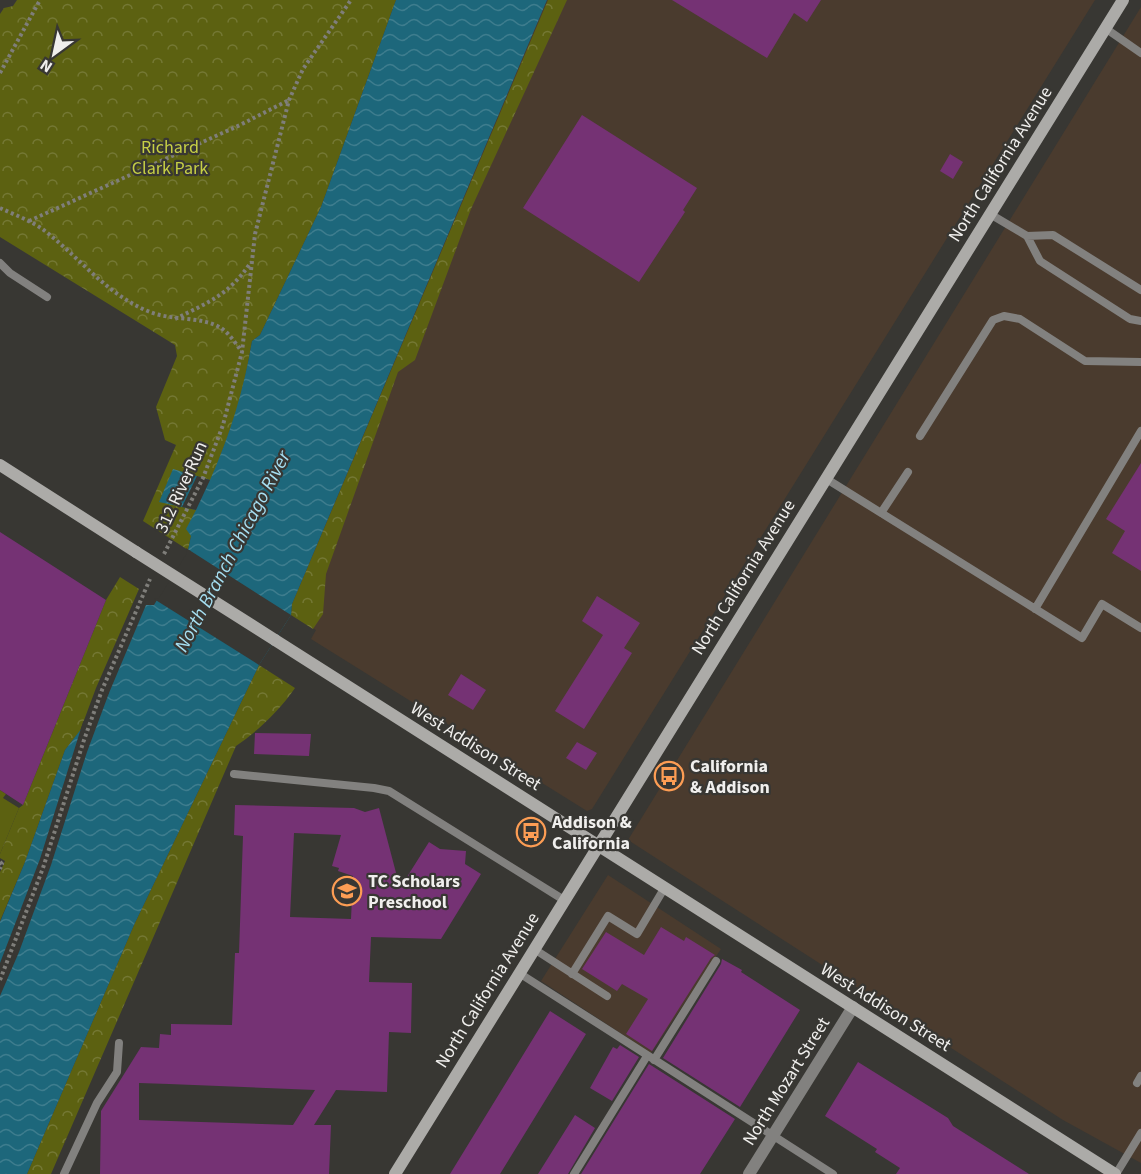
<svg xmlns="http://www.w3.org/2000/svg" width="1141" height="1174" viewBox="0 0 1141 1174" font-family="'Source Sans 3',sans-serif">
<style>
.commercial{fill:#4a3b2e}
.grass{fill:#5c6111}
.forest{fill:url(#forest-crowns)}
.water{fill:url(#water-waves)}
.pier{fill:#383733}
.building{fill:#753274;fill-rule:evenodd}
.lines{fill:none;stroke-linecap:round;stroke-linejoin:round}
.path{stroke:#7f7e7a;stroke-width:4;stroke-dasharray:3 3;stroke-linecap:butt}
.lane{stroke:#82817f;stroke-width:8}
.street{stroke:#82817f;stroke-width:12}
.secondary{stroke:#acaba8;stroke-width:12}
.secondary-bridge{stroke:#acaba8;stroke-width:12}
.labels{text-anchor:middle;stroke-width:4.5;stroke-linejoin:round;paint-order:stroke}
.park-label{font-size:18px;fill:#c6cf45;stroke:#383733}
.street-label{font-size:18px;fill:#f0efed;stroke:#383733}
.poi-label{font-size:18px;font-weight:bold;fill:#f0efed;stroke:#383733;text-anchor:start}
.water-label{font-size:20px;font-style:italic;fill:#a5def1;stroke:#383733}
</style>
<defs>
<pattern id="forest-crowns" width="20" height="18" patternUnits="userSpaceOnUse" patternTransform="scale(1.5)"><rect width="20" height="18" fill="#5c6111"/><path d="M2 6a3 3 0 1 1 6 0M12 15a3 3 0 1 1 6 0" fill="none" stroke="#747834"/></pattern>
<pattern id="water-waves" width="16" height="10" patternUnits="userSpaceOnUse" patternTransform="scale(1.5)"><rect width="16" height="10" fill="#1d677b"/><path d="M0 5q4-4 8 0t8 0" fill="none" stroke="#3e7d8e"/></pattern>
</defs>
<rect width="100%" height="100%" fill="#383733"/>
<!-- commercial -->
<path class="commercial" d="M547 0H1095L592 809 587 811 311 639 316 630 291 615 292 604Z
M1141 7V1163L1063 1120 628 840Z
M608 875 721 949 651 1053 541 981Z"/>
<!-- grass -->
<path class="grass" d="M0 790 6 794 3 798 19 808 0 854Z"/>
<!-- forest -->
<path class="forest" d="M17 0H396L321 207 260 335 252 341C246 378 237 415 223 449 211 482 195 515 188 550L143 521 176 445 165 440 156 407 177 356 175 345 0 237V14L4 8 13 6Z
M548 0H567L471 209 415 360 398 372 326 574 323 614 313 629 291 615 292 604Z
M120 577 139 589 96 688 80 731 65 750 25 862 0 921V872L5 861 0 858V854L19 808 23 805 106 600Z
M259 665 295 688C279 711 259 730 236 746L51 1174H27L134 925Z"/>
<!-- water -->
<path class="water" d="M396 0H547L292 604 291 615 259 665 134 925 27 1174H0V922L25 862 65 750 109 693 146 605H154L157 600 160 602 191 551 188 550 191 536 186 529 196 510 159 502 173 469 210 480C230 435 244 389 252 341L260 335 321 207Z"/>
<!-- pier -->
<path class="pier" d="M197 476 210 480 196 510 182 507Z
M186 548 291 615 259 665 154 599 159 598 187 553Z
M106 692 109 693 87 752 51 865 19 952 0 996V963L40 859 83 722Z"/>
<!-- building -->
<path class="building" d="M672 0H821L807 22 794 13 767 58Z
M582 115 697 188 683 210 685 212 639 282 523 208Z
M950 154 963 162 953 179 940 171Z
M1141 463V571L1112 553 1125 531 1106 519Z
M0 532 106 600 23 805 0 790Z
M597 596 640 623 624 648 632 653 584 729 555 711 603 635 582 621Z
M461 674 486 690 473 710 448 695Z
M255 733 311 734 309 756 254 754Z
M577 742 597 753 586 770 566 758Z
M235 805 354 808 365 812 379 808 400 888 429 842 440 849 466 851 465 864 481 874 441 939 371 937 369 982 412 983 411 1033 389 1032 387 1092 336 1090 314 1125H331L329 1174H100L101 1111 141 1047 159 1048 160 1034 171 1035V1024L232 1025 235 953H239L243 836 234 835ZM294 833 341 835 332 866 339 868 338 871 353 876 351 919 290 917ZM139 1083 169 1084 315 1090 293 1125 139 1120Z
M661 927 684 941 686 937 715 955 711 958 652 1051 626 1034 648 999 622 984 617 991 582 969 606 932 644 955Z
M722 959 742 970 741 972 800 1010 740 1107 663 1058 721 964Z
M550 1011 586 1034 500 1174H450Z
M620 1045 639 1057 612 1101 590 1088 613 1047 617 1049Z
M858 1062 948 1118 953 1126 1029 1174H896L900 1168 875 1152 877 1149 825 1116Z
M649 1064 735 1119 700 1174H581Z
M575 1115 595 1128 568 1174H538Z"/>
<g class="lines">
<!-- path -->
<path class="path" d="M0 73 40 0
M0 208C15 215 32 221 45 231 80 258 107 295 150 312 172 321 202 316 221 328 230 334 236 344 242 352
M29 221 240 125 289 100
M175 319C209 302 229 295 251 262
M164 554 203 478 223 425 242 352 255 234 289 100 303 69 351 0
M0 862 2 864 0 869
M0 980 43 868 84 740 102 690 150 579"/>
<!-- lane -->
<path class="lane" d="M1105 28 1141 53
M990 214 1027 236 1053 235 1141 290
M1027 236 1040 261 1130 319 1141 321
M0 263 10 273 47 297
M920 436 993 320 1004 316 1020 319 1085 361 1141 362
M825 478 1082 638 1102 604 1141 628
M881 513 908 472
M1035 609 1141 431
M234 774 374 788 389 791 564 900
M534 949 607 996
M519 973 833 1174
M572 974 608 916 637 934 665 887
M654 1060 716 961
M1137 1083 1141 1076
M64 1174 97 1103 117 1072 119 1043
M574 1174 647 1056
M1116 1174 1141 1133"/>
<!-- street -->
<path class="street" d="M749 1174 853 1007"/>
<!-- secondary -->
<path class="secondary" d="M0 465 136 552
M275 640 1115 1174
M395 1174 1123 0"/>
<!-- secondary-bridge -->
<path class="secondary-bridge" d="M136 552 275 640"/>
</g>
<!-- icons -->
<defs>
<g id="bus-ring" transform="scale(1.5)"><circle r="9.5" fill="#383733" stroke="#fd9d54" stroke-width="1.5"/><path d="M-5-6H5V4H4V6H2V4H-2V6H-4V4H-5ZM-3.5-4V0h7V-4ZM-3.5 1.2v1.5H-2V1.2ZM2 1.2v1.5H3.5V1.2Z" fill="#fd9d54"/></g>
<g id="school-ring" transform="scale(1.5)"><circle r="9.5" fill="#383733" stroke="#fd9d54" stroke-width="1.5"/><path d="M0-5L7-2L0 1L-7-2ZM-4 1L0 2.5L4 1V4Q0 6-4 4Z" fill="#fd9d54"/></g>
</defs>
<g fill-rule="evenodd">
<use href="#bus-ring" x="669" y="776"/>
<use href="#bus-ring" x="531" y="832"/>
<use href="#school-ring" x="347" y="891"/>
</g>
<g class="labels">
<!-- park labels -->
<g class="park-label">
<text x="170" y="153">Richard<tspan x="170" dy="21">Clark Park</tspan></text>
</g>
<!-- street labels -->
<g class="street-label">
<text transform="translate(1000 164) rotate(-58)" y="6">North California Avenue</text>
<text transform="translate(181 487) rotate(-65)" y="6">312 RiverRun</text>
<text transform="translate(743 577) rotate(-58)" y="6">North California Avenue</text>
<text transform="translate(476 746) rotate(32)" y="6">West Addison Street</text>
<text transform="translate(487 990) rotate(-58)" y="6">North California Avenue</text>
<text transform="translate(886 1007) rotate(32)" y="6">West Addison Street</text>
<text transform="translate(786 1081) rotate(-58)" y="6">North Mozart Street</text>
</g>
<!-- poi labels -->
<g class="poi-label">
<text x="690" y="772">California<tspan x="690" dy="21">&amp; Addison</tspan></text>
<text x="552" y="828">Addison &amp;<tspan x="552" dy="21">California</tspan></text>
<text x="368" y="887">TC Scholars<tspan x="368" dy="21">Preschool</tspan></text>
</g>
<!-- water labels -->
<g class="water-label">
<text transform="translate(232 551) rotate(-62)" y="7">North Branch Chicago River</text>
</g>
</g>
<!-- north arrow -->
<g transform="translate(54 54) rotate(213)" stroke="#383733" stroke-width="4.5" paint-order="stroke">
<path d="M0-4.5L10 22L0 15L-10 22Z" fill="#f0efed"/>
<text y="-9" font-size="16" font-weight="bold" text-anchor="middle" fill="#f0efed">N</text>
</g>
</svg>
